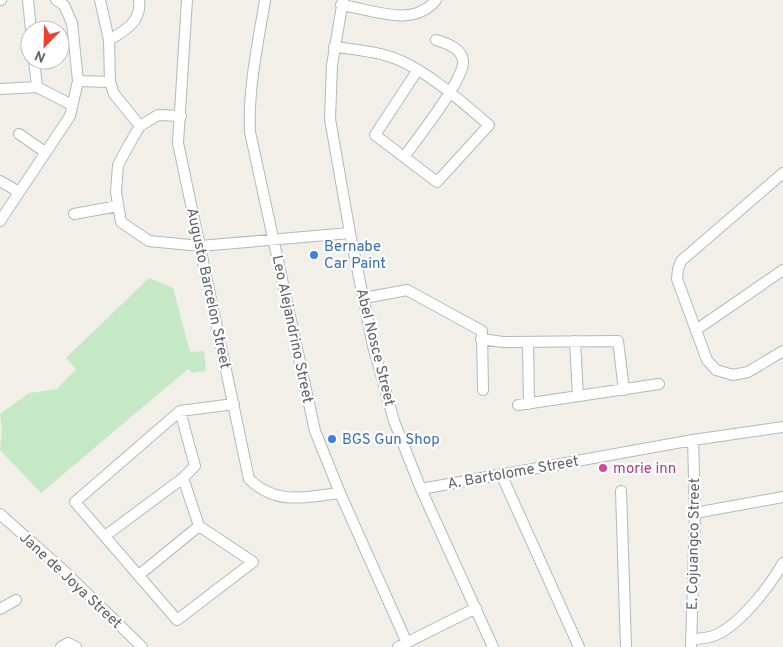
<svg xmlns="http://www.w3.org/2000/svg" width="783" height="647" viewBox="0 0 783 647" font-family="Overpass,sans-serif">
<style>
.green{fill:#c5e8c5}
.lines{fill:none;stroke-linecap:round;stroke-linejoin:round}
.minor-casing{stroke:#b5b8bc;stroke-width:12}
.minor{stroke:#fff;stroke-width:10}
.shop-dot{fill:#3f7fe0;stroke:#fff;stroke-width:2}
.hotel-dot{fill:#d1479c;stroke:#fff;stroke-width:2}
.labels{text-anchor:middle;stroke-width:4.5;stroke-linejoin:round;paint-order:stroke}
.shop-label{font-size:15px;fill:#366cbe;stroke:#fff;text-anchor:start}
.street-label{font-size:15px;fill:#5f6368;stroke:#fff}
.hotel-label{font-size:15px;fill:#b23c85;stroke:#fff;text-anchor:start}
</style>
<rect width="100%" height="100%" fill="#f1efe8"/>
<!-- green -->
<path class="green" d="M149 278 173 288 190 352 204 351 206 371 192 373 188 369 41 493 0 450 2 430 0 414 29 393 57 389 76 369 66 358Z"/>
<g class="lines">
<!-- minor casing -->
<g class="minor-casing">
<path id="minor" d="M0 0H1
M28 0 31 30
M100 0 109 40 110 82 114 94 140 126
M187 0 178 143 249 479C277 506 304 497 340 493
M265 0C258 44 248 87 250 132L315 431 340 493 407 643
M343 0 332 65 330 119 350 233 373 346 394 421 421 489 493 647
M341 5C371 9 413 29 436 0
M109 40C125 31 142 21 139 0
M334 47C353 49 373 51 391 57 424 68 462 102 489 125L437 182 375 135 417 71
M34 60 37 87
M78 81 110 82
M0 89 37 87 72 105
M181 116 158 115 140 126 131 141 118 165 116 192 121 222 149 241 200 246 350 233
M19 134 45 152
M404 157C416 140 466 78 463 60 461 48 446 43 436 40
M783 173 681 261 678 269 677 279 707 360 716 370 733 375 748 372 783 351
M0 181 19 192
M74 214 118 206
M0 221 70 116 78 81 72 23 64 5 56 0
M364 298 407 290 482 331 483 390
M696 330 783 270
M481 339 503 342 618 341 624 390
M575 341 578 396
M528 342 529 404
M518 405 659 384
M501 474 579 647
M183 478 199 526 253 562 177 620 75 502 180 411 234 404
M421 489 693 440 783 427
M621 491 626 647
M695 513 783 497
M0 514 62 569 142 647
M105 536 183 478 195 466 180 411
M139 575 199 526
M0 609 16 600
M691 639C700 639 710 638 718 634 742 622 770 586 783 563
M61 647 68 643 76 647
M398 647 476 608
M691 647 695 513 693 440"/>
</g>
<!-- minor -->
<use href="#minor" class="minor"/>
</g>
<!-- markers -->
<g class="shop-dot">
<circle cx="314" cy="255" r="5"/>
<circle cx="332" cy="439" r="5"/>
</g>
<circle class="hotel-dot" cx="603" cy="468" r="5"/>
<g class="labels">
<!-- shop labels -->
<g class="shop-label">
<text x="324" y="251">Bernabe<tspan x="324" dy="17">Car Paint</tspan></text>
<text x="342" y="444">BGS Gun Shop</text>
</g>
<!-- street labels -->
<g class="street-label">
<text transform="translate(209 288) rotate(78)" y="5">Augusto Barcelon Street</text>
<text transform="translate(293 329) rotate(78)" y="5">Leo Alejandrino Street</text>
<text transform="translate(376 347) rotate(76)" y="5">Abel Nosce Street</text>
<text transform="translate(513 472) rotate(-10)" y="5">A. Bartolome Street</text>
<text transform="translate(693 544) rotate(-89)" y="5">E. Cojuangco Street</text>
<text transform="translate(71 580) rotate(43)" y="5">Jane de Joya Street</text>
</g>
<!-- hotel labels -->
<g class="hotel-label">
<text x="613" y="473">morie inn</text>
</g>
</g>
<!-- north arrow -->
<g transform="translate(45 45) rotate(203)"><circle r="24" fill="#ffffff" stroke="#bfc1c3"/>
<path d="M0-4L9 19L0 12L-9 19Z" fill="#ea4335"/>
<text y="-8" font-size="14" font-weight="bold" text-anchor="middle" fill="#5f6368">N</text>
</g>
</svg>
